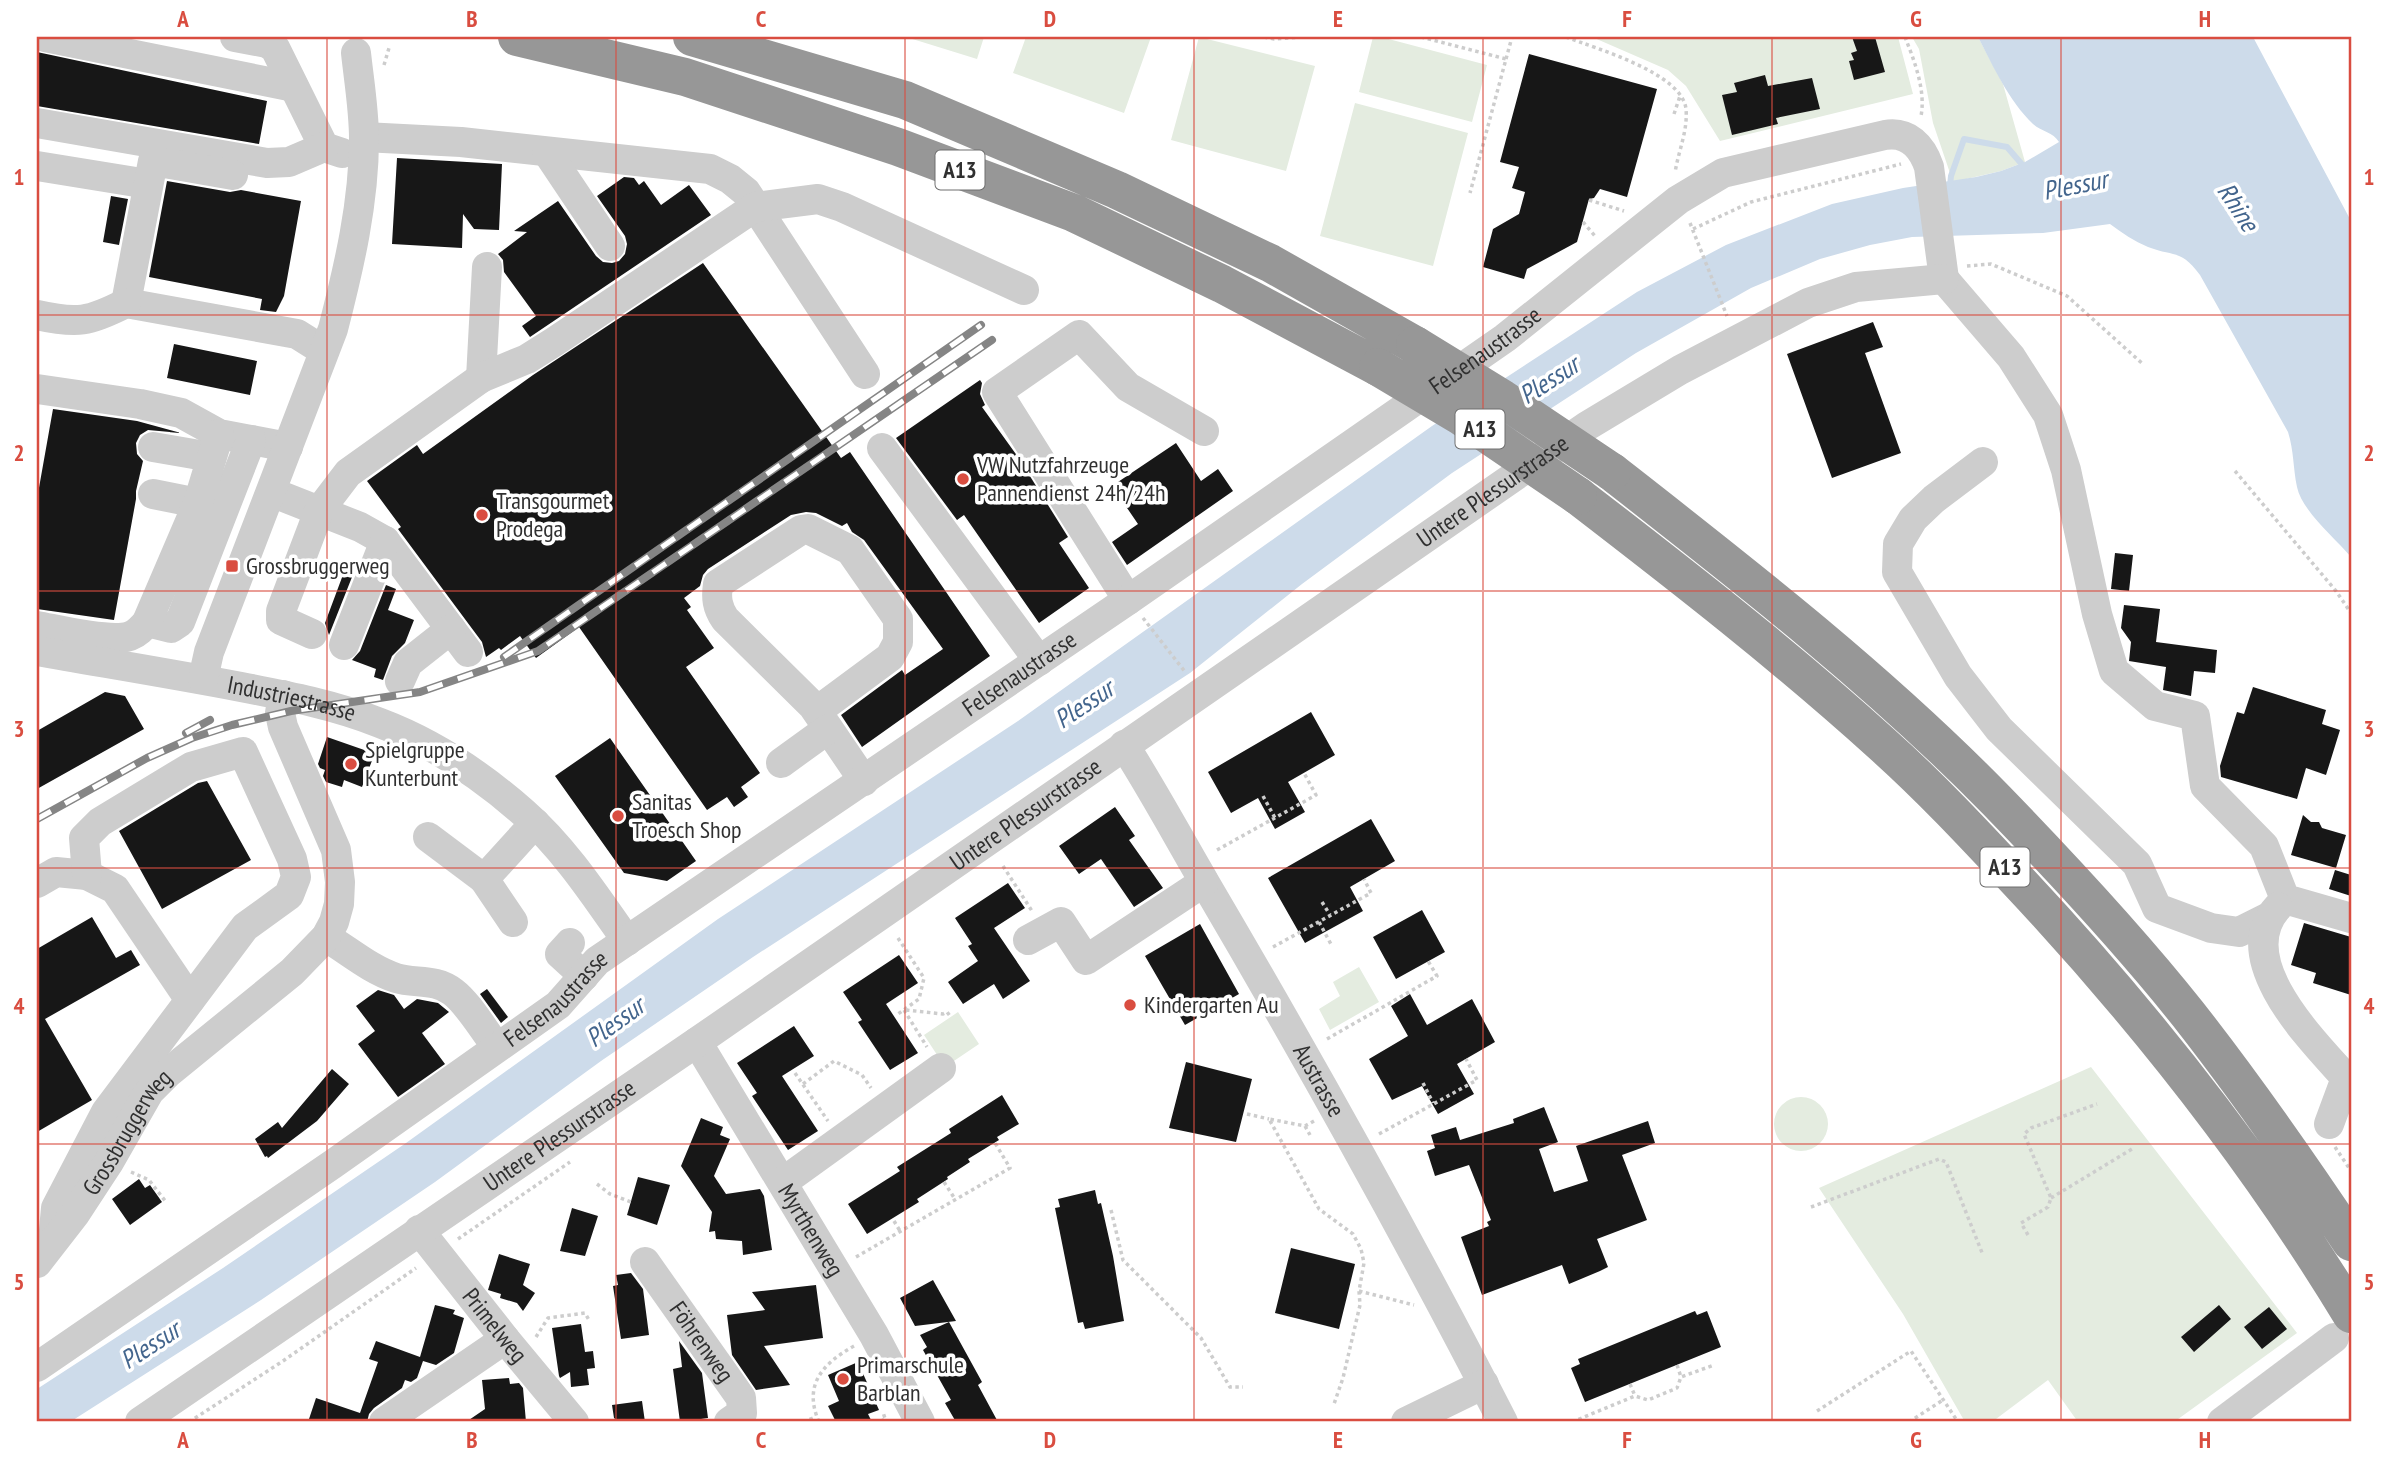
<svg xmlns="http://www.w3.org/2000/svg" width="2388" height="1459" viewBox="0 0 2388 1459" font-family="'PT Sans Narrow',sans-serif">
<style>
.green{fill:#e4ece0}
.water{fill:#cddbea}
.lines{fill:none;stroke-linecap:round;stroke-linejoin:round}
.stream{stroke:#cddbea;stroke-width:6}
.building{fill:#171717}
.path{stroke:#cdcdcd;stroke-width:3.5;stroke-dasharray:3.5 3.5;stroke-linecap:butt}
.minor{stroke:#cdcdcd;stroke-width:30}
.highway{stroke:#979797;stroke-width:38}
.rail-casing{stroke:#858585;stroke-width:8}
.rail{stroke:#fff;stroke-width:5;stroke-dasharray:16;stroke-linecap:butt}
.highway-bridge{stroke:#979797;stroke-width:38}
.grid{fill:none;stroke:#d94d40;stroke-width:2;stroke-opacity:0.55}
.poi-dot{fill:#d94d40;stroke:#fff;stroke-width:2.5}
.labels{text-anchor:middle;stroke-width:7;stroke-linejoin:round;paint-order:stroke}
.shield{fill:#fff;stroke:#6e6e6e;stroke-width:2}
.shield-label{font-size:23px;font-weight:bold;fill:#303030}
.street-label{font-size:24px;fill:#303030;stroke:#fff}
.poi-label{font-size:24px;fill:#303030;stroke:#fff;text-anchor:start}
.water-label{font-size:26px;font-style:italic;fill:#43658d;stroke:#fff}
.neatline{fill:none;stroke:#d94d40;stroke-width:2.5}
.grid-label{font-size:23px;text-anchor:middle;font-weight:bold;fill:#d94d40}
</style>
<rect width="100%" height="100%" fill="#fff"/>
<!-- green -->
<path class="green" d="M906 37H984L977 59Z
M1026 37H1151L1124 113 1013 73Z
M1199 37 1315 66 1286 171 1171 140Z
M1373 37H1381L1487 65 1472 122 1359 92Z
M1592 37H1898L1913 94 1720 141 1686 86 1668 70Z
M1912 37H1978L2003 84 2025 162 2001 171 1953 182 1933 123 1919 49Z
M1355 103 1468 133 1433 266 1320 236Z
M1359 967 1379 1002 1330 1030 1319 1009 1340 996 1333 982Z
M958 1012 979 1044 945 1067 924 1035Z
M2091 1067 2297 1333 2174 1422H2078L2048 1380 1992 1422H1965L1903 1314 1819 1188Z
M1774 1124a27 27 0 1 1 54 0a27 27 0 1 1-54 0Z"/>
<!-- water -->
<path class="water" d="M1978 37H2253L2351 221V557C2335 538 2302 511 2297 487 2293 468 2294 451 2288 432L2200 275C2181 249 2174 257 2148 247 2134 241 2122 233 2110 224L2043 233 1912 237 1870 245 1820 259 1751 288 1636 353 1452 473 1302 584 1190 673 753 957 601 1061 435 1182 261 1300 70 1422H37V1389L223 1268 406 1143 718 919 1018 721 1432 426 1637 292 1726 245 1832 204 1903 188 1976 177 2001 171 2025 162 2059 142C2053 132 2042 132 2033 124 2009 101 1993 66 1978 37Z"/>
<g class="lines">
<!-- stream -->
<path class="stream" d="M1950 186 1951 176 1964 139 2007 147 2026 169"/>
</g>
<!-- building -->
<path class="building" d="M1852 37H1875L1885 72 1854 80 1849 61 1854 60 1851 53 1857 51Z
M37 52 267 101 259 144 37 106Z
M1529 54 1657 89 1627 197 1600 189 1594 198 1589 199 1577 242 1527 269 1524 279 1483 267 1493 229 1519 214 1525 192 1512 188 1519 167 1500 162Z
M1765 75 1768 86 1812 78 1820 109 1776 118 1778 124 1732 135 1722 95 1737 92 1734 83Z
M397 158 502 164 499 230 474 229 463 214 462 248 392 244Z
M624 177 634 178 639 185 644 181 661 205 689 185 711 215 530 337 522 326 536 316 504 272 503 260 498 254 527 232 514 231 558 201 596 256 603 262 612 263 619 261 625 254 627 244 625 236 597 196Z
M167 181 230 192 241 190 301 201 284 296 276 312 260 310 262 299 149 277Z
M111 196 128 199 119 245 103 242Z
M703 263 841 458 850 452 990 656 862 747 841 715 902 670 905 675 943 649 864 540 852 532 847 523 842 526 816 513 806 512 791 515 708 569 703 575 700 586 684 598 691 607 687 610 714 648 686 667 760 773 741 787 748 797 734 807 727 797 707 810 579 627 536 658 520 636 501 650 499 648 486 657 482 642 398 529 401 527 367 481 417 445 423 454 533 375Z
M1873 322 1883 347 1865 353 1901 453 1832 478 1787 354Z
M174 344 257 361 250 395 167 378Z
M980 380 982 383 980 394 985 405 982 407 1018 457 1068 537 1059 543 1089 588 1039 623 964 515 957 520 896 438Z
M53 409 137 421 181 433 148 430 140 435 136 443 137 454 143 461 136 491V499L114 620 37 609V499Z
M1176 443 1201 481 1218 469 1233 491 1127 565 1112 542 1138 524 1112 486Z
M2115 553 2133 555 2129 591 2111 589Z
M347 564 356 567 329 635 325 623Z
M386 585 396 589 388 610 414 620 405 643 392 656 383 680 374 677 376 669 352 660 360 651Z
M2124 605 2160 609 2156 642 2217 650 2215 673 2194 671 2191 696 2163 690 2166 667 2129 661 2131 642 2121 628Z
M2253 687 2326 710 2322 724 2340 730 2326 775 2306 768 2297 799 2221 777 2220 766 2237 712 2244 714Z
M105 692 125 696 144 729 37 789V731Z
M1311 712 1335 755 1288 782 1305 812 1275 829 1258 798 1231 813 1208 772Z
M327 737 370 752 368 756 373 758 362 787 344 780 342 787 326 782 323 776 325 770 320 768 318 764Z
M610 738 696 861 667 881 624 873 555 776Z
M207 781 251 860 162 909 119 831 198 783Z
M1115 807 1135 836 1129 840 1163 888 1134 907 1101 859 1079 874 1059 846Z
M2303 815 2311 822H2319L2322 828 2346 835 2336 868 2291 855Z
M1371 819 1395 861 1350 887 1363 911 1305 943 1268 878Z
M2335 870 2351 875V896L2329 889Z
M1008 883 1025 908 994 928 1030 981 1003 999 994 984 963 1004 948 982 978 961 968 946 972 944 955 918Z
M1422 910 1445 952 1396 979 1373 937Z
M92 917 116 958 131 950 140 965 45 1019 92 1100 37 1132V949Z
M2304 923 2351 937V995L2313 983 2316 973 2291 965Z
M1200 924 1239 994 1185 1025 1145 956Z
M899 955 918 983 886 1004 918 1053 890 1070 858 1022 862 1020 843 992Z
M487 989 508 1017 501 1023 480 994Z
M378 990 394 995 404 1009 417 999 438 1003 449 1012 422 1033 445 1064 398 1097 358 1044 375 1031 356 1006Z
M1410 994 1427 1025 1472 999 1495 1042 1457 1064 1474 1094 1438 1114 1422 1086 1392 1100 1369 1059 1408 1036 1391 1006Z
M794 1026 814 1056 782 1076 818 1131 788 1150 752 1096 757 1093 737 1063Z
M1186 1062 1252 1079 1236 1142 1169 1128Z
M332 1069 349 1084 317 1121 268 1158 267 1156 265 1157 255 1139 278 1122 282 1128Z
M1002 1095 1019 1124 997 1137 999 1140 968 1159 970 1162 947 1177 948 1179 917 1199 919 1202 867 1234 848 1204 900 1171 897 1167 951 1133 949 1129Z
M1544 1107 1558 1142 1539 1149 1554 1192 1588 1181 1576 1146 1648 1121 1655 1143 1622 1155 1647 1220 1597 1239 1608 1267 1600 1271 1569 1284 1562 1265 1482 1295 1461 1237 1489 1226 1487 1222 1491 1220 1469 1165 1435 1176 1427 1151 1435 1148 1431 1135 1456 1127 1460 1140 1514 1123 1513 1119Z
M701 1118 723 1127 720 1135 730 1139 714 1176 726 1194 760 1189 764 1196 772 1250 743 1255 742 1241 716 1239 715 1231 709 1232 712 1212 681 1166Z
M638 1177 670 1185 657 1225 627 1215Z
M139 1179 145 1188 150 1185 162 1202 130 1225 112 1199Z
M1095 1190 1098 1204 1101 1203 1113 1256 1124 1321 1085 1329 1083 1322 1078 1323 1055 1208 1060 1207 1058 1199Z
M572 1208 598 1216 585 1256 560 1251Z
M1291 1248 1355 1264 1339 1329 1275 1313Z
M499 1254 530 1264 523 1285 535 1293 523 1311 517 1303 500 1298 501 1294 488 1290Z
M631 1273 643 1289 649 1335 621 1339 613 1286 618 1285 616 1275Z
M933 1280 956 1321 915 1326 900 1298Z
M816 1285 823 1338 764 1346 790 1385 756 1390 732 1355 727 1315 765 1310 752 1292Z
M435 1305 455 1310 453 1314 464 1318 454 1353 436 1365 423 1361 417 1378 411 1382 405 1380 402 1388 374 1408 369 1414 367 1422H308L316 1398 360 1413 378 1362 369 1359 376 1341 420 1357Z
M2219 1305 2231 1319 2194 1352 2181 1337Z
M2269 1307 2287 1329 2262 1349 2244 1327Z
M1695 1311 1697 1315 1707 1311 1721 1347 1585 1402 1571 1368 1580 1364 1578 1359Z
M949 1322 982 1382 978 1385 998 1422H956L945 1403 951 1400 923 1350 927 1347 920 1335Z
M581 1324 585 1352 593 1351 595 1368 587 1369 589 1385 571 1387 570 1372 560 1378 559 1376 552 1328Z
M679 1341 702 1373 708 1418 680 1422 673 1369 682 1367Z
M858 1362 879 1410 868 1414 872 1422H836L828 1406 839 1401 828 1375Z
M509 1378 510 1384 519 1383 523 1388 526 1422H466L485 1409 482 1380Z
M642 1401 645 1422H619L614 1418 612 1405Z"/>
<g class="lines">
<!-- path -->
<path class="path" d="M1264 37 1274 39 1303 37
M1421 37 1506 59 1470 193
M1566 37C1597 49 1682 73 1686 109 1688 131 1678 152 1675 173
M1905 37C1914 60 1926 90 1921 116
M1506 59 1512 37
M384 65 389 48
M1674 114 1680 96
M1589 200 1624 211
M1583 222 1595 236
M1690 223 1727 316
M1693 229 1751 202 1901 164
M1967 266 1991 264 2067 296 2144 365
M2235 471 2336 591 2351 613
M1143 618 1186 673
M1263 796 1275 818
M1217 850 1316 795 1304 773
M1003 866 1032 911
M1322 902 1330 915
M1319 922 1332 946
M898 938 924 978 919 999 898 1014
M1273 947 1371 893 1364 879
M904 1010 927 1047
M906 1010 943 1014 947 1012 950 1016
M1327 1039 1437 976 1428 961
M795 1073 828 1121
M1423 1083 1433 1103
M803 1084 834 1061 862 1075 871 1088
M1247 1114 1269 1119
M1314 1121 1305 1126 1269 1119 1319 1209 1353 1234 1361 1249 1364 1263 1359 1291 1360 1305 1343 1378 1334 1404
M1305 1126 1310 1135
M1379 1134 1477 1080 1466 1059
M2335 1147 2351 1171
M131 1172 149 1180 166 1202
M944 1182 955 1199
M597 1184 610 1194 631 1202
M2051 1198 2132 1149
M1811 1207 1939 1159 1946 1162 1983 1255
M1111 1210 1123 1260 1201 1338 1230 1387H1243
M894 1221 900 1231
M2028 1235 2021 1223 2048 1207 2051 1198 2024 1134 2031 1128 2097 1104
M458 1239 570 1162
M856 1257 1010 1168 995 1143
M1359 1291 1414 1305
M536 1337 548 1318 585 1313 589 1320
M1677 1365 1681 1377
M1630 1384 1635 1396
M1817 1411 1911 1351 1958 1422
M37 1420 38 1422
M189 1422 283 1361 416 1268
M803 1422 816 1417
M819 1422C803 1385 822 1364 854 1346
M883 1422 881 1417 887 1415
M1211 1422H1219
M1572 1422 1635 1396 1648 1400 1677 1388 1681 1377 1714 1365
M1909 1422 1943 1400"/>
<!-- minor -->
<g class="minor">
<path d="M45 37 294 87"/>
<path d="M235 37 267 43 275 48 324 147 342 153"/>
<path d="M37 123 267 163 289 162 324 147"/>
<path d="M364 137 461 142 710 169 730 179 746 192 865 374"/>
<path d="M547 152 610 246"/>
<path d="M37 166 148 184"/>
<path d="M233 175 153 161 126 303 297 334 324 351"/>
<path d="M1944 279 2011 357 2048 415 2066 470 2097 614 2114 671 2155 706 2195 716 2205 786 2264 846 2285 899 2351 918"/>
<path d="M37 315C77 324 89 322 126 303"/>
<path d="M481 378 487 267"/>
<path d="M37 389 140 404 181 413 219 434 288 447"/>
<path d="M153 447 211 457"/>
<path d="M882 448 1039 661"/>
<path d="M1983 462 1934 499 1913 519 1898 544 1897 572 1958 676 1999 729 2137 864 2157 908 2211 928 2239 932 2269 917"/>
<path d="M271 492 360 527 385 541 468 652"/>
<path d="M153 494 198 503"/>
<path d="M1128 600 997 392 1079 335 1128 387 1204 431"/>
<path d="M147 622 171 628 180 622 251 440"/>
<path d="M37 626C59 630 111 643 130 636 138 633 142 628 147 622L198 503 219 434"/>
<path d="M312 634 281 620V611L319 511 348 473 481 378 527 359 554 342 755 207 818 199 842 207 1024 290"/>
<path d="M344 645 385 541"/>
<path id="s1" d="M37 651C105 663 173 674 241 687 288 696 335 705 380 723 433 743 481 775 524 813 565 849 596 897 627 941"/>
<path d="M203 679 209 652 333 329C349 267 364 203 364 139 364 110 359 81 356 53"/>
<path d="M400 681 408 663 451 629"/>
<path d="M817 711 890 657 898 642V619L850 550 808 529 801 530 718 584C716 598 717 607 725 619L813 706 864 781"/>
<path id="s2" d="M1124 745C1153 790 1178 837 1205 883 1309 1060 1409 1239 1503 1422"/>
<path d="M781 763 828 729"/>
<path d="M428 837 484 879"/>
<path d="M37 883 56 872 87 875 115 889 190 1000"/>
<path d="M2278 907C2230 959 2312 1040 2346 1078L2329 1124"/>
<path d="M513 922 484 879 535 823"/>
<path d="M326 937C349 951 371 970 396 978 415 984 435 978 453 992 469 1004 484 1031 497 1047"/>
<path d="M1028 940 1061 922 1086 960 1204 882"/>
<path d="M570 943 560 954 584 976"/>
<path id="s3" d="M697 1042 874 1335 920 1422"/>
<path d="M783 1182 941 1068"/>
<path id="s4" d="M419 1230 505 1339 574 1422"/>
<path d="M53 1241 56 1208 106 1112 245 927 289 895 296 877 292 859 243 752 191 767 100 822 84 838 87 875"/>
<path id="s5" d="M645 1262 741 1398 742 1413 729 1422"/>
<path id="s6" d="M37 1263 75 1214 109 1162 149 1092 169 1072 292 972 326 937 334 922 339 904 340 882 336 850 283 727 280 713 283 695"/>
<path id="s7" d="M37 1367 333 1164 558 1005 597 961 1128 600 1505 338 1678 200 1723 173 1885 135C1908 131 1922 146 1929 167L1944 279"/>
<path id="s8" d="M140 1422 697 1042 1587 426 1680 370 1808 303 1856 287 1944 279"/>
<path d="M384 1422 505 1339"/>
<path d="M1406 1422 1484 1384"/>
<path d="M2222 1422 2334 1338"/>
</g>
<!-- highway -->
<path class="highway" d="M517 37 685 77 898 147 1074 213 1222 284 1378 367
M692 37 905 100 1117 190 1270 263 1415 345
M1612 472C1745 576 1879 680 1997 801 2062 868 2130 941 2188 1014 2246 1088 2299 1164 2351 1242
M1578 496C1682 576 1785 656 1882 744 1929 786 1972 832 2015 878 2140 1011 2256 1157 2351 1314"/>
<!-- rail casing -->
<g class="rail-casing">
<path id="rail" d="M504 657 981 325
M186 733 210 720
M37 819 147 758 192 738 232 725 291 711 420 692 538 651 992 340"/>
</g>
<!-- rail -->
<use href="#rail" class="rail"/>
<!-- highway-bridge -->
<path class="highway-bridge" d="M1415 345 1503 399 1612 472
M1378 367 1462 417 1578 496"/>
</g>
<!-- grid -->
<path class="grid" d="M327 37V1422M616 37V1422M905 37V1422M1194 37V1422M1483 37V1422M1772 37V1422M2061 37V1422M37 315H2351M37 591H2351M37 868H2351M37 1144H2351"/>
<!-- markers -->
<g class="poi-dot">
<circle cx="963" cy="479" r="7"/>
<circle cx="482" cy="515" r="7"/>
<rect x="225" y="559" width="14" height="14" rx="3.5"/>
<circle cx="351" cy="764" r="7"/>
<circle cx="618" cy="816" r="7"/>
<circle cx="1130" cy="1005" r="7"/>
<circle cx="843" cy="1379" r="7"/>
</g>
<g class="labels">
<!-- shield labels -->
<g class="shield">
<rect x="935.5" y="150.5" width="49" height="39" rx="5"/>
<rect x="1455.5" y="409.5" width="49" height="39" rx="5"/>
<rect x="1980.5" y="847.5" width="49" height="39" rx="5"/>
</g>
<g class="shield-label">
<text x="960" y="178">A13</text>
<text x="1480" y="437">A13</text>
<text x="2005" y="875">A13</text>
</g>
<!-- street labels -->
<g class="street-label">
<text dy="8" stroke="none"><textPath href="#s7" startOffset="1771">Felsenaustrasse</textPath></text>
<text dy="8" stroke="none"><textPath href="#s8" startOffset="1642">Untere Plessurstrasse</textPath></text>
<text dy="8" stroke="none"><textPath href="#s7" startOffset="1204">Felsenaustrasse</textPath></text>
<text dy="8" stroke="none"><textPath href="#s1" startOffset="259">Industriestrasse</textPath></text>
<text dy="8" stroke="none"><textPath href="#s8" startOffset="1074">Untere Plessurstrasse</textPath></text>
<text dy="8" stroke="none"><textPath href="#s7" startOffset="637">Felsenaustrasse</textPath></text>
<text dy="8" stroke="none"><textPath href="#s2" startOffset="388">Austrasse</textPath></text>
<text dy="8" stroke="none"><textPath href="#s6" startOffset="159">Grossbruggerweg</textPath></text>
<text dy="8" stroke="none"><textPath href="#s8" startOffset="508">Untere Plessurstrasse</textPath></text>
<text dy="8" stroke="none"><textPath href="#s3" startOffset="220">Myrthenweg</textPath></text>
<text dy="8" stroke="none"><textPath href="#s4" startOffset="122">Primelweg</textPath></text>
<text dy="8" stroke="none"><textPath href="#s5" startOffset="98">Föhrenweg</textPath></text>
</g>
<!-- poi labels -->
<g class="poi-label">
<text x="977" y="473">VW Nutzfahrzeuge<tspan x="977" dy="28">Pannendienst 24h/24h</tspan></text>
<text x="496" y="509">Transgourmet<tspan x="496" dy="28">Prodega</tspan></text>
<text x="246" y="574">Grossbruggerweg</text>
<text x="365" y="758">Spielgruppe<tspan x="365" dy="28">Kunterbunt</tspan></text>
<text x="632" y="810">Sanitas<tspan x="632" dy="28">Troesch Shop</tspan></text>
<text x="1144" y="1013">Kindergarten Au</text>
<text x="857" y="1373">Primarschule<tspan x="857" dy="28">Barblan</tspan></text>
</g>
<!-- water labels -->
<g class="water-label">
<text transform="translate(2075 185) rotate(-11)" y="9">Plessur</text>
<text transform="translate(2238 207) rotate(57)" y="9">Rhine</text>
<text transform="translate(1549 380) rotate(-33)" y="9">Plessur</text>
<text transform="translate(1084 704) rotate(-34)" y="9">Plessur</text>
<text transform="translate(615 1022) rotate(-36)" y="9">Plessur</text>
<text transform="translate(150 1345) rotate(-33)" y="9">Plessur</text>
</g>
</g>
<!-- border -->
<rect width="2388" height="1459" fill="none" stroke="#ffffff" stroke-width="77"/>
<rect x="38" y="38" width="2312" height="1382" class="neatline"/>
<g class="grid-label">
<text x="183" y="27">A</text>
<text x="472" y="27">B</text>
<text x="761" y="27">C</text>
<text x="1050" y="27">D</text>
<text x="1338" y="27">E</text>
<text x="1627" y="27">F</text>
<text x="1916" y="27">G</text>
<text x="2205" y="27">H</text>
<text x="19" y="185">1</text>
<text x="2369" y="185">1</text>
<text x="19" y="461">2</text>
<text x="2369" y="461">2</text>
<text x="19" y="737">3</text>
<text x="2369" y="737">3</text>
<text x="19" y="1014">4</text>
<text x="2369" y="1014">4</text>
<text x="19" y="1290">5</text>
<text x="2369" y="1290">5</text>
<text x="183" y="1448">A</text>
<text x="472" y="1448">B</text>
<text x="761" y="1448">C</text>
<text x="1050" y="1448">D</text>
<text x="1338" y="1448">E</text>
<text x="1627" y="1448">F</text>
<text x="1916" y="1448">G</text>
<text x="2205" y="1448">H</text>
</g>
</svg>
